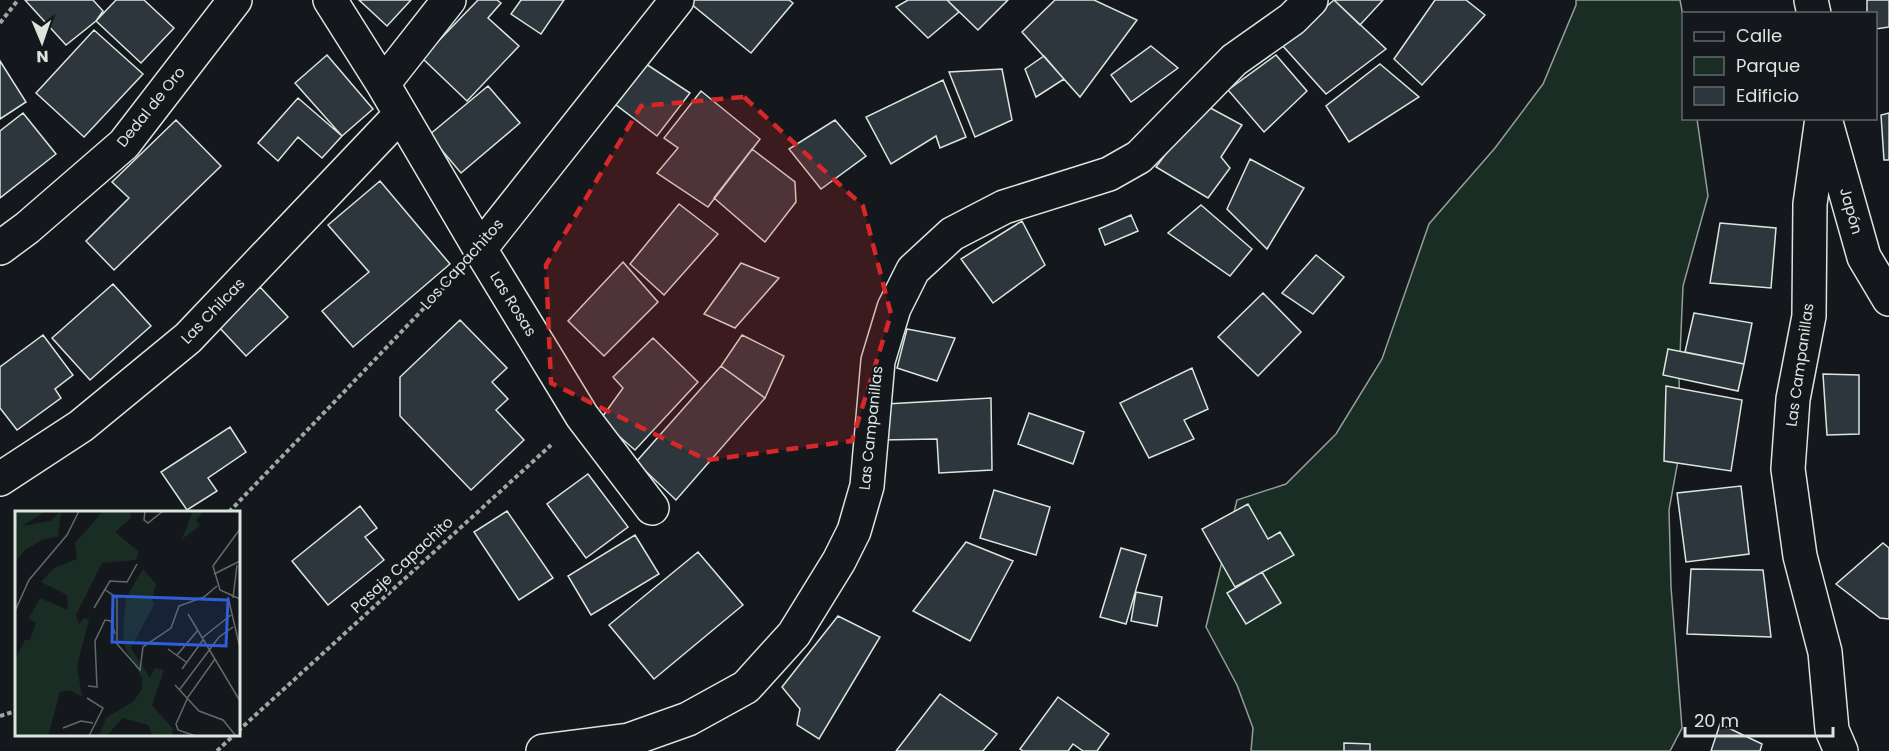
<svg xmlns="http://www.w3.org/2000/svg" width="1889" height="751" viewBox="0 0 1889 751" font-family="Poppins,sans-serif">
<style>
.green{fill:#1a2d24;stroke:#939e99;stroke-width:1.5}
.building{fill:#2c363c;stroke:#d8e6dc;stroke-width:1.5}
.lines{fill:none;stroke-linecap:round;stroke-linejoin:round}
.street-casing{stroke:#d8e6dc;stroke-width:36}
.path{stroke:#9da8a2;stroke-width:4;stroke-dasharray:4.5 3;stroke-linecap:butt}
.street{stroke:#14181c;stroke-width:33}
.marked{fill:#d62828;fill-opacity:0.2;stroke:#d62828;stroke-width:4.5;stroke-dasharray:12 8;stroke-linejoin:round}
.labels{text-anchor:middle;stroke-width:4.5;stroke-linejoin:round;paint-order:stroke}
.street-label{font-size:15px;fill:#d8e6dc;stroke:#14181c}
.inset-road{fill:none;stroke:#626a69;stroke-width:1.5}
.view{fill:#305dd8;fill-opacity:0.15;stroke:#305dd8;stroke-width:3}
.inset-edge{fill:none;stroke:#d8e6dc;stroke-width:3}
</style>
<rect width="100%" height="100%" fill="#14181c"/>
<!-- green -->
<path class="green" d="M1576 0H1680L1684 21V118L1697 119 1708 196 1683 286 1679 378 1681 444 1669 510 1671 587 1682 728 1670 751H1251L1253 728 1237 685 1206 627 1237 500 1286 484 1336 434 1382 359 1429 224 1495 148 1543 84 1576 5Z"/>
<!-- building -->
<path class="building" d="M25 0H93L103 11 96 21 66 45Z
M116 0H144L174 28 141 63 96 21Z
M359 0H411L387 26Z
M478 0H497L501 3 488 18 519 46 467 101 422 58Z
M521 0H564L541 34 511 14Z
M692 0H789L793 3 751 53 690 3Z
M908 0H947L959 12 928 38 896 7Z
M947 0H1008L978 30Z
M1055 0H1094L1137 20 1080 97 1022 32Z
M1334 0H1383L1360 25Z
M1334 0 1386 49 1326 94 1282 45Z
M1435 0H1466L1485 15 1422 85 1394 59Z
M1867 0H1889V27L1876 29V14H1867Z
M94 30 143 74 84 137 36 93Z
M1151 46 1178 68 1131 102 1111 75Z
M327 55 373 109 342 136 295 83Z
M1276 55 1307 91 1264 132 1228 90Z
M1044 56 1064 79 1036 97 1025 69Z
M0 61 26 102 0 119Z
M643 62 690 93 657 136 611 101Z
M1380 64 1419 97 1349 142 1326 106Z
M1002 69 1012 120 975 137 949 72Z
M943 80 966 137 940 148 936 136 891 164 866 117Z
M488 86 520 123 461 173 429 135Z
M701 91 760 139 708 207 657 173 678 148 664 138Z
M298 98 342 136 322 158 298 137 278 161 258 143Z
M1203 104 1242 125 1221 157 1230 168 1208 198 1156 167Z
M23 113 56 154 0 198V131Z
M1889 113V160H1884L1881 115Z
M176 120 221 166 114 270 86 241 129 198 112 182Z
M835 120 866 156 821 189 789 149Z
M752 149 795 182 796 202 765 242 714 198Z
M1250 159 1304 188 1267 249 1227 209Z
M380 181 450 264 353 347 322 311 369 272 328 225Z
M679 204 718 234 664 295 630 264Z
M1201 205 1252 249 1230 276 1168 233Z
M1131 215 1138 231 1105 245 1099 229Z
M1022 221 1045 265 993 303 961 259Z
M1720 223 1776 228 1771 288 1710 283Z
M1316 255 1344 277 1313 314 1282 293Z
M623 262 658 302 604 356 568 321Z
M741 263 779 278 735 328 704 314Z
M113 284 151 326 90 380 52 338Z
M260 287 288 317 246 356 218 326Z
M1263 293 1301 332 1258 376 1218 337Z
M1694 313 1752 323 1744 364 1685 352Z
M460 320 507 368 492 382 508 399 496 410 524 440 471 490 400 416V377Z
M907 329 955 338 937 381 897 368Z
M43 335 73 375 55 389 61 398 17 430 0 408V367Z
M742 335 784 356 765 398 721 366Z
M653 338 698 382 635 450 600 420 623 388 613 377Z
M1668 349 1744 364 1738 391 1663 375Z
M721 366 765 398 676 500 636 462Z
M1192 368 1208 409 1184 420 1194 439 1149 458 1120 403Z
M1823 374 1859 375V434L1827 435Z
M1666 386 1742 400 1731 471 1664 461Z
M991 398 992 470 939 473 937 439 881 440 886 404Z
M1029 413 1084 432 1073 464 1018 444Z
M230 427 246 452 208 478 217 491 187 510 161 472Z
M588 474 628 527 586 558 547 504Z
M1741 486 1749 554 1686 562 1677 493Z
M994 490 1050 507 1036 555 980 538Z
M1248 504 1268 539 1280 532 1294 555 1235 587 1202 529Z
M360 506 377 528 365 537 384 560 328 605 292 561Z
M507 511 553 578 519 600 474 532Z
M635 535 659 574 591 615 568 576Z
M966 542 1013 561 970 641 913 611Z
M1883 543 1889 548V619L1880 618 1836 584Z
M1121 548 1146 555 1126 624 1100 617Z
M698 552 743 605 654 679 609 625Z
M1691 569 1763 570 1771 637 1687 634Z
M1262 572 1281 603 1246 624 1227 593Z
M1136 592 1162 597 1157 626 1131 621Z
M838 616 880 637 819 739 797 725 800 709 782 687Z
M940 694 997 734 983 751H896Z
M1058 697 1109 734 1097 751H1083L1073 744 1068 751H1023L1020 749Z
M1720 724 1762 744 1760 751H1711Z
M1344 743 1370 744V751H1344Z"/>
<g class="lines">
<!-- street casing -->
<g class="street-casing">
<path id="street" d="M330 0 383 84 480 249 582 416 652 508
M1811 0 1814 14
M383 84 449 0
M1822 118 1810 204 1809 316 1793 399 1788 469 1800 556 1825 652 1832 730 1841 751
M1827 126 1864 257 1889 299
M0 248 27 228 124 144 235 0
M480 249 677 0
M0 479 81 426 188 338 400 115
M543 751 629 740 688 719 746 687 794 634 839 561 854 531 867 486 878 361 894 308 913 270 952 234 1004 207 1109 174 1139 157 1234 60 1292 19 1311 0"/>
</g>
<!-- path -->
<path class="path" d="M0 23 18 0
M229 512 450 281
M0 716 16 711
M238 731 551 445
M217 751 235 734"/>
<!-- street -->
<use href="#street" class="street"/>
</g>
<!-- marked area -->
<path class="marked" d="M744 97 863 206 891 314 852 441 707 460 551 383 546 265 641 106Z"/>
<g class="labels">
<!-- street labels -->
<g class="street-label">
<text transform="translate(151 107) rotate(-51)" y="5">Dedal de Oro</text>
<text transform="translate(1851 211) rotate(74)" y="5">Japón</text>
<text transform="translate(462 264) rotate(-48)" y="5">Los Capachitos</text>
<text transform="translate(513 304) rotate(58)" y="5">Las Rosas</text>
<text transform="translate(213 311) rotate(-46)" y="5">Las Chilcas</text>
<text transform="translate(1800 365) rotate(-82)" y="5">Las Campanillas</text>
<text transform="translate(871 428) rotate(-84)" y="5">Las Campanillas</text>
<text transform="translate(402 565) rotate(-43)" y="5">Pasaje Capachito</text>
</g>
</g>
<!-- overview -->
<g transform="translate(15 511)">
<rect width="225" height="225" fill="#14181c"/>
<path d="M0 0H31L7 15 35 10 46 0 43 26 29 28 10 39 0 51ZM88 0H115L116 7 100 21 124 41 121 49 87 52 61 104 64 113 69 107 74 109 62 155 67 186 55 179 45 181 33 225H0V150L10 129H15L21 112 14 107 25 87 53 99 52 84 26 71 39 57 62 48 60 32ZM178 0H188L181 9 185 15 167 28ZM128 58 141 73 137 88 139 94 116 137 135 167 140 157 149 159 137 194 158 218 157 225H138L133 214 108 207 91 225H84L91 207 118 191 127 178V167L110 136 108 120 111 87Z" fill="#1a2d24"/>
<path class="inset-road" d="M130 0 129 9 133 12 148 0M225 18 198 55 205 79 225 88M199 63 225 50M89 78 102 87V133L125 159 128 136 156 117 164 95 189 86 202 75M213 86 225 137M218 87 222 54M79 97 95 70 112 71 122 53M0 100 14 69 52 24 64 0M173 103 225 190M187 127 216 104M153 138 171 151M162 144 183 119M167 158 188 129M160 174 184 200 208 209 221 225M73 175 82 176 80 130 90 109 96 110 100 123M165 178 204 126 218 116M72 187 88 197 74 225M48 217 66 210 78 212M181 225 163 219 161 213 173 186 200 148"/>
<path class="view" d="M98 85 213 89 211 135 97 131Z"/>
<rect width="225" height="225" class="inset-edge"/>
</g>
<!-- legend -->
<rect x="1682" y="12" width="195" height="108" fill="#14181c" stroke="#626a69" stroke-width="1.5"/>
<rect x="1694" y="32" width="30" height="9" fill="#14181c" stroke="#626a69" stroke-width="1.5"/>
<text x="1736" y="42" font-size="18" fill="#d8e6dc">Calle</text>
<rect x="1694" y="57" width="30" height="18" fill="#1a2d24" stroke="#626a69" stroke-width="1.5"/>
<text x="1736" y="72" font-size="18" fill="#d8e6dc">Parque</text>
<rect x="1694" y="87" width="30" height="18" fill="#2c363c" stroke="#626a69" stroke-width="1.5"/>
<text x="1736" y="102" font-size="18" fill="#d8e6dc">Edificio</text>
<!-- north arrow -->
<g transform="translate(42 42) rotate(178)" stroke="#14181c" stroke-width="4.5" paint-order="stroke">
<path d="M0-4.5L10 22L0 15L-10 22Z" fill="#d8e6dc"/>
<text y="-9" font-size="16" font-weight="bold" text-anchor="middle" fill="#d8e6dc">N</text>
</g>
<!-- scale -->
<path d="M1685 727v9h148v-9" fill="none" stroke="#d8e6dc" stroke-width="3"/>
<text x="1694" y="727" font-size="18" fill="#d8e6dc" stroke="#14181c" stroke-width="4.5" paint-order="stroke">20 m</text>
</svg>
